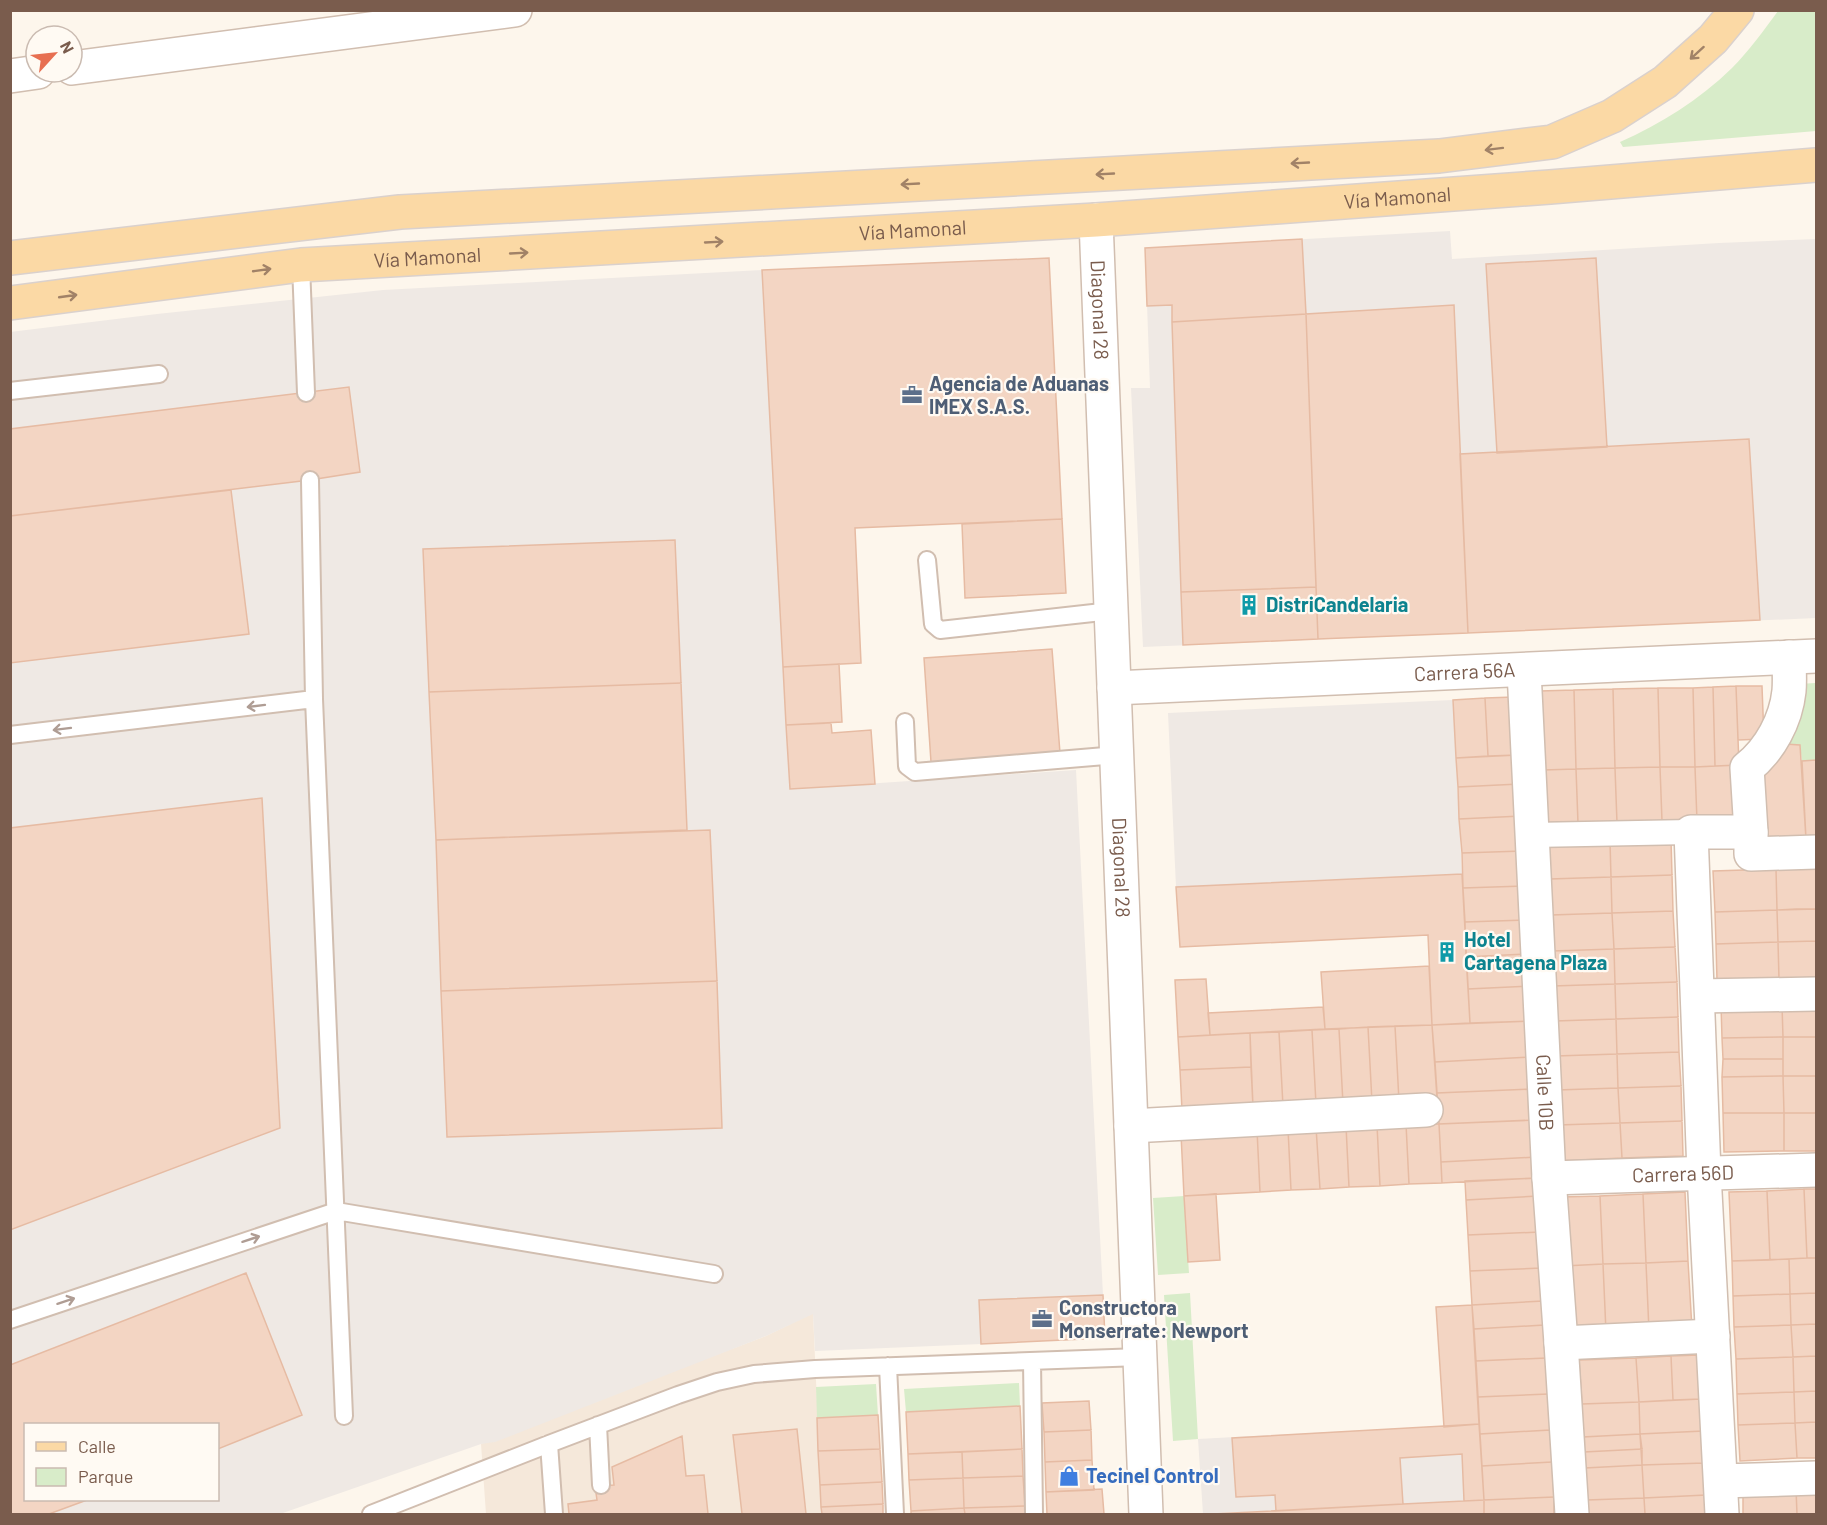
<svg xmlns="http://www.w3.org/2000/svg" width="1827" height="1525" viewBox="0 0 1827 1525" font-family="Barlow,sans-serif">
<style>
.residential{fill:#f5e8da}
.industrial{fill:#efe9e4;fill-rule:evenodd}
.green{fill:#d8ecc9}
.building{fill:#f3d5c3;stroke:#e6bba3;stroke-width:1.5}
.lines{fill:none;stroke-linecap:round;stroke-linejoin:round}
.service-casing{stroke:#d1beb0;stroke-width:20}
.pedestrian-casing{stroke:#d1beb0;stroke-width:27}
.minor-casing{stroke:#d1beb0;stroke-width:36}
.primary-casing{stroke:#dad1cd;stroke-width:36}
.service{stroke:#fff;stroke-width:16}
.pedestrian{stroke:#fff;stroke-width:24}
.minor{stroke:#fff;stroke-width:33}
.primary{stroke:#fbd9a5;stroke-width:33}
.oneway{stroke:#a18267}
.oneway2{stroke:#af9d94}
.labels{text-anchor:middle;stroke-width:4.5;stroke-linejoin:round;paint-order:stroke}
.street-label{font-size:20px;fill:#7a5c4d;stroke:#fffaf3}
.service-label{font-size:20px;font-weight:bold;fill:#4e5e75;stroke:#fffaf3;text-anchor:start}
.culture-label{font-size:20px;font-weight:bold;fill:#0d838f;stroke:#fffaf3;text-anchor:start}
.shop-label{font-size:20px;font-weight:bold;fill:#366cbe;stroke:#fffaf3;text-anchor:start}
</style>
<rect width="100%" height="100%" fill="#fdf6ec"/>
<!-- residential -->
<path class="residential" d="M813 1313 822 1514H486L481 1444 766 1336Z"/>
<!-- industrial -->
<path class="industrial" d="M1450 231 1452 259 1719 243 1816 239V618L1143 647 1131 388H1150L1145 248Z
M762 270 790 789 1076 770 1103 1295 979 1300 981 1344 815 1351 813 1314 766 1336 495 1442 481 1444 280 1514H11L10 332 157 314 383 290ZM26 1424H218V1500H26Z
M1453 700 1462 874 1176 887 1168 713Z
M1479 1424 1484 1500 1203 1514 1198 1439Z"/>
<!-- green -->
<path class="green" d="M1778 11H1816V131L1623 147 1620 142C1661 124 1699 100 1732 68 1749 51 1764 30 1778 11Z
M1815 683 1816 760 1802 761 1800 745 1785 744 1799 684Z
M1184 1196 1189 1273 1158 1275 1153 1198Z
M1190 1293 1198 1439 1173 1441 1164 1295Z
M1019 1383 1020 1406 906 1412 904 1389Z
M876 1384 878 1415 817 1418 816 1387Z"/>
<!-- building -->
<path class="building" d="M1302 239 1306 314 1172 322V305L1147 306 1145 248Z
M1049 258 1062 519 855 528 861 663 783 667 762 270Z
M1596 258 1607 447 1497 453 1486 264Z
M1454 305 1468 633 1318 639 1306 314Z
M1306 314 1316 587 1181 592 1172 322Z
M349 387 360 472 310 480 10 516V429Z
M1749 439 1760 620 1468 633 1460 454Z
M231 490 249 634 10 663V516Z
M1062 519 1066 593 965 598 962 524Z
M675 540 681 683 429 692 423 549Z
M1316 587 1318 639 1183 645 1181 592Z
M1052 649 1060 753 931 762 924 658Z
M839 664 842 722 786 725 783 667Z
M681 683 687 830 436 840 429 692Z
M1736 686 1739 765 1715 766 1713 687Z
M1736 686H1762L1764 739 1738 740Z
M1713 687 1715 766 1695 767 1693 688Z
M1658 688 1660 767 1615 768 1613 689Z
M1658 688H1693L1695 767H1660Z
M1613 689 1615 768 1576 769 1574 690Z
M1574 690 1576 769 1543 770 1540 691Z
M1514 697 1518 755 1488 756 1485 698Z
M1485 698 1488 756 1456 758 1453 700Z
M831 723 832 733 871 730 875 784 790 789 786 725Z
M1785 744 1800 745 1806 839 1766 841 1763 771Z
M1518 755 1519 784 1458 787 1456 758Z
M1816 760V839H1806L1802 761Z
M1739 765 1740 820 1697 821 1695 767Z
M1660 767H1695L1697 821H1662Z
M1660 767 1662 821 1617 823 1615 768Z
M1615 768 1617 823H1578L1576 769Z
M1576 769 1578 823 1544 824 1543 770Z
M1519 784 1521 816 1459 819 1458 787Z
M262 798 280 1128 10 1230V828Z
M1521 816 1522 851 1462 853 1459 819Z
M710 830 717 981 441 991 436 840Z
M1671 840 1672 875 1611 877 1610 842Z
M1610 842 1611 877 1550 879 1549 844Z
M1522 851 1524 886 1463 888 1462 853Z
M1816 867V909L1777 910 1776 869Z
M1776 869 1777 910 1715 912 1713 871Z
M1462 874 1470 1023 1432 1025 1428 935 1180 947 1176 887Z
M1672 875 1673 911 1612 913 1611 877Z
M1611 877 1612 913 1551 915 1550 879Z
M1524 886 1526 920 1465 922 1463 888Z
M1796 909H1816V941L1778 942 1777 910Z
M1777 910 1778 942 1716 944 1715 912Z
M1673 911 1675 947 1614 949 1612 913Z
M1612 913 1614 949 1552 951 1551 915Z
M1526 920 1527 954 1466 957 1465 922Z
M1816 941V977L1779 979 1778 942Z
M1778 942 1779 979 1717 980 1716 944Z
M1675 947 1677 982 1615 984 1614 949Z
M1614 949 1615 984 1553 986 1552 951Z
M1527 954 1529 986 1468 989 1466 957Z
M1429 966 1432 1025 1325 1029 1321 972Z
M1206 979 1210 1035 1178 1037 1175 980Z
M717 981 722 1128 447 1137 441 991Z
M1677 982 1678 1017 1616 1019 1615 984Z
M1615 984 1616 1019 1555 1021 1553 986Z
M1529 986 1530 1021 1470 1023 1468 989Z
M1816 1004V1037H1783L1782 1005Z
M1721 1005H1782L1783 1037 1722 1038Z
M1323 1007 1325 1029 1210 1035 1208 1013Z
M1678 1017 1679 1052 1617 1054 1616 1019Z
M1616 1019 1617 1054 1556 1056 1555 1021Z
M1530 1021 1532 1057 1435 1062 1432 1025Z
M1432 1025 1437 1098 1399 1101 1395 1026Z
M1395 1026 1399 1101 1372 1102 1368 1027Z
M1368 1027 1372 1102 1343 1104 1339 1029Z
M1339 1029 1343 1104H1316L1312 1030Z
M1312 1030 1316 1104 1283 1106 1279 1032Z
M1279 1032 1283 1106 1253 1107 1250 1033Z
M1250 1033 1251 1067 1180 1070 1178 1037Z
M1783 1037V1059H1723L1722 1038Z
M1783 1037H1816V1076H1783Z
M1679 1052 1681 1086 1618 1088 1617 1054Z
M1617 1054 1618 1088 1557 1090 1556 1056Z
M1532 1057 1533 1089 1437 1093 1435 1062Z
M1723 1059H1783V1076L1722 1077Z
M1251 1067 1253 1107 1182 1110 1180 1070Z
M1783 1076 1784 1113H1723L1722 1077Z
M1783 1076H1816V1113H1784Z
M1681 1086 1682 1121 1620 1123 1618 1088Z
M1618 1088 1620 1123 1558 1125 1557 1090Z
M1533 1089 1535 1120 1439 1124 1437 1093Z
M1723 1113H1784V1151L1724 1152Z
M1784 1113H1816V1151H1784Z
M1535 1120 1536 1157 1441 1162 1439 1124Z
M1682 1121 1683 1156 1622 1158 1620 1123Z
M1620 1123 1622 1158 1560 1161 1558 1125Z
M1406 1124 1409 1184 1380 1186 1377 1125Z
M1406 1124H1439L1442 1183 1409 1184Z
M1377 1125 1380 1186 1349 1187 1346 1126Z
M1346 1126 1349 1187 1320 1189 1316 1127Z
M1316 1127 1320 1189 1291 1190 1288 1129Z
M1288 1129 1291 1190 1260 1192 1257 1130Z
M1257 1130 1260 1192 1184 1196 1181 1134Z
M1536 1157 1537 1178 1442 1183 1441 1162Z
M1537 1178 1538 1196 1466 1200 1465 1181Z
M1804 1189H1816V1258H1807Z
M1804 1189 1807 1258 1770 1260 1767 1191Z
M1767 1191 1770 1260 1732 1261 1729 1192Z
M1685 1192 1688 1261 1646 1263 1643 1194Z
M1216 1194 1220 1260 1188 1262 1184 1196Z
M1643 1194 1646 1263 1603 1264 1600 1196Z
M1538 1196 1540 1232 1468 1235 1466 1200Z
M1600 1196 1603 1264 1564 1266 1561 1197Z
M1540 1232 1541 1268 1470 1271 1468 1235Z
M1807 1258H1816V1293L1790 1294 1789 1259Z
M1789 1259 1790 1294 1733 1296 1732 1261Z
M1688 1261 1692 1329 1649 1331 1646 1263Z
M1646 1263 1649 1331 1606 1332 1603 1264Z
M1603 1264 1606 1332 1567 1334 1564 1266Z
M1541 1268 1543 1301 1472 1305 1470 1271Z
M246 1273 302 1415 218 1449V1424H26V1500H87L49 1514H10V1365Z
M1816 1293V1324L1791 1325 1790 1294Z
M1790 1294 1791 1325 1734 1327 1733 1296Z
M1103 1295 1105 1338 981 1344 979 1300Z
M1543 1301 1544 1325 1474 1329 1472 1305Z
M1472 1305 1479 1424 1444 1427 1436 1307Z
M1816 1324V1356L1793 1357 1791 1325Z
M1544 1325 1546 1358 1476 1361 1474 1329Z
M1791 1325 1793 1357 1736 1359 1734 1327Z
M1699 1355 1701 1399 1673 1400 1671 1356Z
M1671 1356 1673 1400 1639 1402 1636 1358Z
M1816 1356V1391L1794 1392 1793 1357Z
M1793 1357 1794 1392 1737 1394 1736 1359Z
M1546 1358 1548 1394 1478 1397 1476 1361Z
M1636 1358 1639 1402 1582 1404 1579 1360Z
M1816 1391V1422L1795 1423 1794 1392Z
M1794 1392 1795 1423 1738 1425 1737 1394Z
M1548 1394 1550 1430 1480 1434 1478 1397Z
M1701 1399 1703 1431 1640 1434 1639 1402Z
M1089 1401 1091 1430 1044 1432 1042 1403Z
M1639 1402 1640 1434 1583 1437 1582 1404Z
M1020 1406 1022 1449 908 1454 906 1412Z
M878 1415 880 1449 818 1451 817 1418Z
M1816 1422V1458H1797L1795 1423Z
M1795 1423 1797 1458 1740 1461 1738 1425Z
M1479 1424 1484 1500 1464 1501 1462 1454 1400 1458 1403 1504 1276 1511 1275 1495 1236 1497 1232 1438Z
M797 1429 806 1514H742L733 1435Z
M1091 1430 1092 1460 1045 1462 1044 1432Z
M1550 1430 1552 1462 1482 1466 1480 1434Z
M1703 1431 1704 1463 1642 1465 1640 1434Z
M1640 1434 1642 1449 1584 1452 1583 1437Z
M682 1436 686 1476 704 1475 708 1514H569L568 1504 597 1500 595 1486 614 1485 612 1467Z
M880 1449 882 1482 820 1485 818 1451Z
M1022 1449 1023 1476 963 1478 962 1452Z
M1642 1449V1465L1585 1468 1584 1452Z
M962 1452 963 1478 909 1480 908 1454Z
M1092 1460 1094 1490 1046 1492 1045 1462Z
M1552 1462 1554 1497 1484 1500 1482 1466Z
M1704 1463 1706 1495 1644 1498 1642 1465Z
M1642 1465 1644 1498 1587 1500 1585 1468Z
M1023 1476 1025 1506 964 1508 963 1478Z
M963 1478 964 1508 911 1511 909 1480Z
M882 1482 883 1504 821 1507 820 1485Z
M1102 1489 1104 1514H1047L1046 1492Z
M1796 1489 1797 1514H1743V1490Z
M1796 1489H1816V1514H1797Z
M1706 1495 1707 1514H1645L1644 1498Z
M1554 1497V1514H1484V1500Z
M1644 1498 1645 1514H1588L1587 1500Z
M1484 1500V1514H1213L1403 1504Z
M883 1504V1514H822L821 1507Z
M1025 1506V1514H965L964 1508Z
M964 1508 965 1514H911V1511Z"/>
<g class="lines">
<!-- service casing -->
<g class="service-casing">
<path id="service" d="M301 265 306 393
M10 391 159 374
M310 480 314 699 344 1416
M927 560 933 624 940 630 1111 611
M905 722 907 766 915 772 1117 755
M10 735 314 699
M10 1320 336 1211 714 1274
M1032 1361 1034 1514
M888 1366 895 1514
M598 1425 601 1485
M549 1444 554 1514
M371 1514 549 1444 678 1395 717 1382 754 1374 815 1369 1140 1357"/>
</g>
<!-- pedestrian casing -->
<g class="pedestrian-casing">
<path id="pedestrian" d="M1532 835 1691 832"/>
</g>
<!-- minor casing -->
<g class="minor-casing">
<g id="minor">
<path d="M72 68 515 10"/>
<path d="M10 76 38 72"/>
<path id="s1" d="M1096 220 1146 1514"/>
<path id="s2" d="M1524 671 1549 1178 1561 1343 1572 1514"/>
<path id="s3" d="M1114 688 1816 656"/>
<path d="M1751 832 1747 768C1770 750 1786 720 1789 691 1790 680 1789 668 1789 657"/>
<path d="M1698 996 1816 994"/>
<path d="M1131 1126 1426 1110"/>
<path id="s4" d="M1549 1178 1816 1170"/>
<path d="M1561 1343 1713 1336"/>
<path d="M1721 1481 1816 1478"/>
<path d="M1722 1514 1704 1173 1691 832H1751V854L1816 852"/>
</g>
</g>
<!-- primary casing -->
<g class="primary-casing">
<g id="primary">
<path d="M10 258 400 212 1439 156 1552 142 1612 116 1665 82 1713 39 1737 10"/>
<path id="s5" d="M10 303 301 265 1096 220 1550 187 1816 165"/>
</g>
</g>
<!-- service -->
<use href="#service" class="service"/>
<!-- pedestrian -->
<use href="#pedestrian" class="pedestrian"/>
<!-- minor -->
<use href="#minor" class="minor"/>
<!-- primary -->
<use href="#primary" class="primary"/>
</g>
<!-- one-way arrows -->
<defs><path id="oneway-shaft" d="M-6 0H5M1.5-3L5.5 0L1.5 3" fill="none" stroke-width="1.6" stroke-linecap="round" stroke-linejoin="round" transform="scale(1.5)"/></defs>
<g class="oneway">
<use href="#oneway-shaft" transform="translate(1697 53) rotate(138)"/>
<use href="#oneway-shaft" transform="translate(1494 149) rotate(173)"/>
<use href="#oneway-shaft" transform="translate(1300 163) rotate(177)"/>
<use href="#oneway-shaft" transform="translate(1105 174) rotate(177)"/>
<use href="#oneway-shaft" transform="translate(910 184) rotate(177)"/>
<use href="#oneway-shaft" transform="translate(714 242) rotate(-3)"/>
<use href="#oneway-shaft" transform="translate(519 253) rotate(-3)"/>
<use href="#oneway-shaft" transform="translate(262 270) rotate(-8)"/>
<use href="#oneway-shaft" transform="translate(68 296) rotate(-8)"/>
</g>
<g class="oneway2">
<use href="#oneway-shaft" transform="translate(256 706) rotate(173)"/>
<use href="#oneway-shaft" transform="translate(62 729) rotate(173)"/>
<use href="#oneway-shaft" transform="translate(251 1239) rotate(-18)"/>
<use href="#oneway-shaft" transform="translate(66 1301) rotate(-18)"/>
</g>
<!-- icons -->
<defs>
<g id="office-bare" transform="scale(1.62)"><path d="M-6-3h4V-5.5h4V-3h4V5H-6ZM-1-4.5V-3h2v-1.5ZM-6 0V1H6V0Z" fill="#5c6f8a" stroke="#fffaf3" stroke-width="2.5" paint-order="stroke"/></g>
<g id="building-bare" transform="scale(1.62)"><path d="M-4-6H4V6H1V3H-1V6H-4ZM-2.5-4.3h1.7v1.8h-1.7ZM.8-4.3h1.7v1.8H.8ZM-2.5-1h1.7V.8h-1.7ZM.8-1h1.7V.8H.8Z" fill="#0f9aa8" stroke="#fffaf3" stroke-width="2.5" paint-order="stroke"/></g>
<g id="shop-bare" transform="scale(1.62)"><path d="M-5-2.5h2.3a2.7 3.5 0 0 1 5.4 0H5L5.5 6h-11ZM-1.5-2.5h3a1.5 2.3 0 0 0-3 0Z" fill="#3f7fe0" stroke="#fffaf3" stroke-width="2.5" paint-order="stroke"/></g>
</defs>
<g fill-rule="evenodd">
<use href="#office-bare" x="912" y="395"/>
<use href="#building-bare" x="1249" y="605"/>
<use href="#building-bare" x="1447" y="952"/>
<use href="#office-bare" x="1042" y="1319"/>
<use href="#shop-bare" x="1069" y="1476"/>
</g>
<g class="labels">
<!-- street labels -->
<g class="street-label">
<text dy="7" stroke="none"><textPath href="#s5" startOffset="1392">Vía Mamonal</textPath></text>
<text dy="7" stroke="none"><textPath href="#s5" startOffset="906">Vía Mamonal</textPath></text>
<text dy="7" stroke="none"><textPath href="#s5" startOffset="420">Vía Mamonal</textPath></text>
<text dy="7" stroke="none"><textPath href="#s1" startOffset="90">Diagonal 28</textPath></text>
<text dy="7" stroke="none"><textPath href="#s3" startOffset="351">Carrera 56A</textPath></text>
<text dy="7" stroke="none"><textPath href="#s1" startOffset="648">Diagonal 28</textPath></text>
<text dy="7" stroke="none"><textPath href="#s2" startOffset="422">Calle 10B</textPath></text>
<text dy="7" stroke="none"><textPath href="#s4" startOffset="134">Carrera 56D</textPath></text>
</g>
<!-- service labels -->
<g class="service-label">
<text x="929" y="391">Agencia de Aduanas<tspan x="929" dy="23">IMEX S.A.S.</tspan></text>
<text x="1059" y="1315">Constructora<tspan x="1059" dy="23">Monserrate: Newport</tspan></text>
</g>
<!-- culture labels -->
<g class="culture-label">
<text x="1266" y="612">DistriCandelaria</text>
<text x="1464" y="947">Hotel<tspan x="1464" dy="23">Cartagena Plaza</tspan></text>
</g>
<!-- shop labels -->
<g class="shop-label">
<text x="1086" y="1483">Tecinel Control</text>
</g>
</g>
<!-- border -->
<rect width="1827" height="1525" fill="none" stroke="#7a5c4d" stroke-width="24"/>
<!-- legend -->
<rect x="24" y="1423" width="195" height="78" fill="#fffaf3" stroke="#cabbb1" stroke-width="1.5"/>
<rect x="36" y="1442" width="30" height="9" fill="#fbd9a5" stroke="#cabbb1" stroke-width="1.5"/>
<text x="78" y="1453" font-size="18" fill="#7a5c4d">Calle</text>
<rect x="36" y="1468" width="30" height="18" fill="#d8ecc9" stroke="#cabbb1" stroke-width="1.5"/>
<text x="78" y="1483" font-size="18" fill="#7a5c4d">Parque</text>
<!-- north arrow -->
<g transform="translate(54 54) rotate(63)"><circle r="28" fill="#fffaf3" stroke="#cabbb1" stroke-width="1.5"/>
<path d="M0-4.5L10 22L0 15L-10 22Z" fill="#e76f51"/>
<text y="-9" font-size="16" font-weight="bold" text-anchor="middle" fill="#7a5c4d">N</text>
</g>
</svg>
